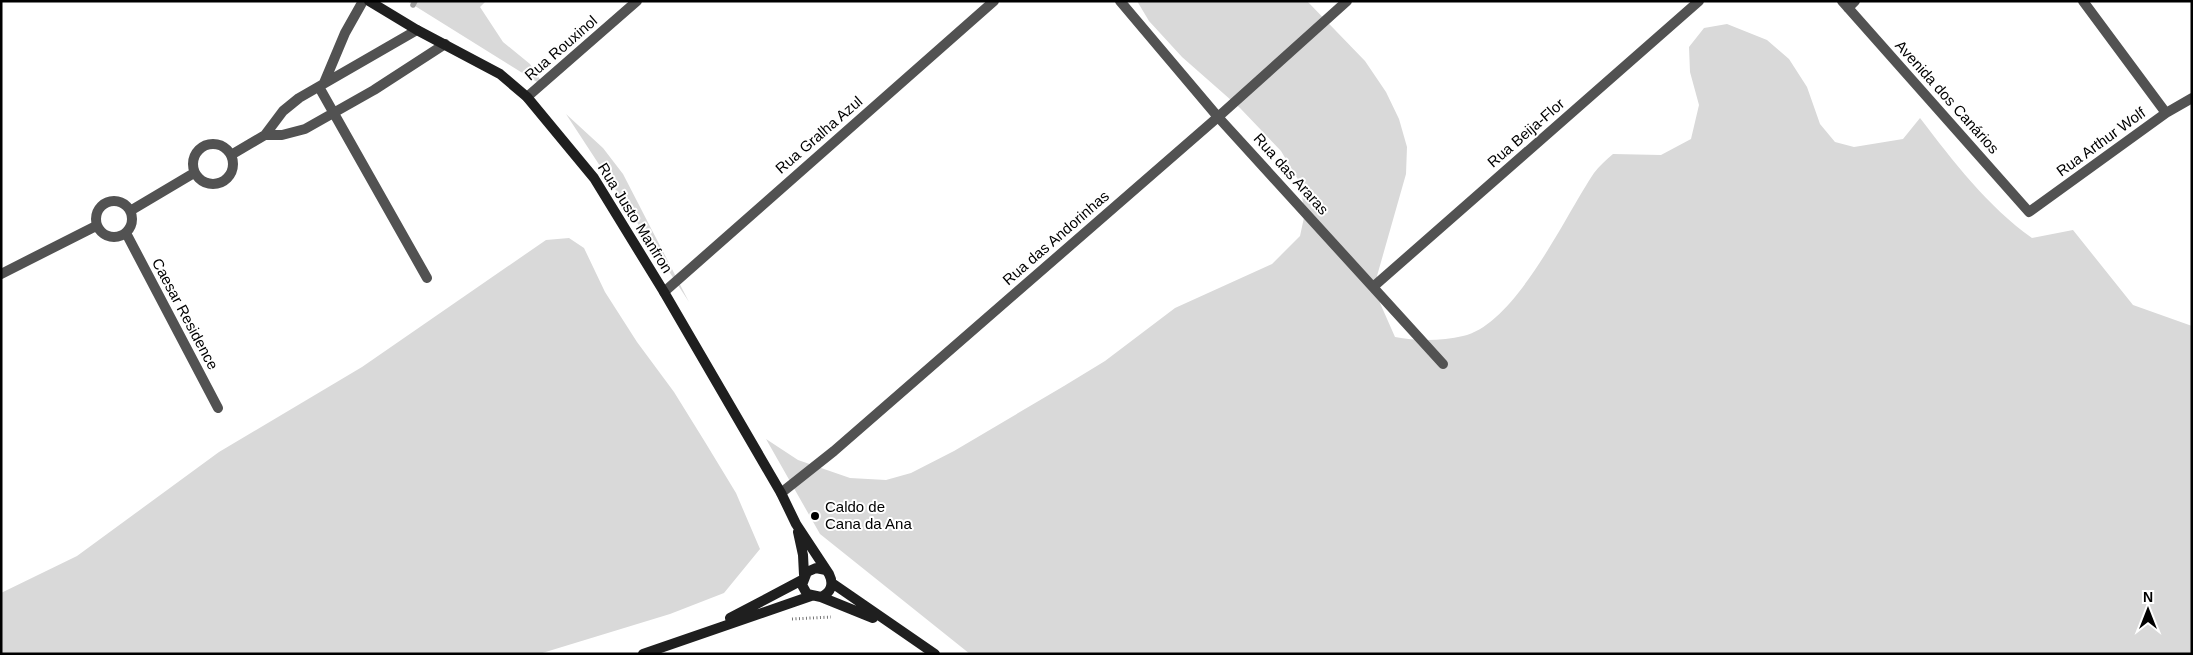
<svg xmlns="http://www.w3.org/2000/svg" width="2193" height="655" viewBox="0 0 2193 655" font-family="Arial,sans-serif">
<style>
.green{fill:#d9d9d9}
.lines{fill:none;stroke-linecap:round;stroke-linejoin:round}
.stream{stroke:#a0a0a0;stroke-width:5.5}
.path{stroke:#747474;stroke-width:3;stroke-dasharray:1 2.5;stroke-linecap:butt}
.minor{stroke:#525252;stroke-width:10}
.secondary{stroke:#1f1f1f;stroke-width:10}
.poi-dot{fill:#000;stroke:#fff;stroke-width:2}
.labels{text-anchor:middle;stroke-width:4;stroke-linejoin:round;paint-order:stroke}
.street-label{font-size:15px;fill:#000;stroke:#fff}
.poi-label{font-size:15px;fill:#000;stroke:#fff;text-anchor:start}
</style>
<rect width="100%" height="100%" fill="#fff"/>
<!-- green -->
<path class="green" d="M407 1H486L480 7 503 42 530 64 545 87Z
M1137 1H1307L1365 61 1386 92 1399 119 1407 147 1406 174 1377 276 1380 303 1395 337C1416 341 1442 341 1463 336 1516 324 1565 216 1594 173 1599 166 1606 160 1613 154L1661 155 1691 139 1699 105 1690 72 1689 47 1704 28 1727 24 1767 40 1789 59 1807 87 1820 124 1835 142 1854 147 1903 139 1920 118C1953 161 1988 207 2032 238L2073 230 2133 305 2192 326V654H970L820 534 766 439 798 460 850 478 886 480 911 473 954 451 1064 386 1105 361 1175 308 1272 264 1300 236 1305 213 1299 181 1281 151 1240 108 1182 57 1149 21Z
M566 114 603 148 623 174 689 302Z
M569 238 584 248 605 292 637 342 674 392 705 442 736 493 760 549 724 593 670 614 539 654H1V593L77 556 219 452 362 367 546 240Z"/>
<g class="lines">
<!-- stream -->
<path class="stream" d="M413 5 415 1"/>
<!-- path -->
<path class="path" d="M792 619 831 617"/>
<!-- minor -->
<path class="minor" d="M1120 1 1218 117 1443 364
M1842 1 2029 212 2166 113 2192 98
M2083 1 2166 113
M1848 8 1855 1
M324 83 345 33 363 1
M319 87 427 278
M527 97 637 1
M265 135H282L305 129 374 90 445 44
M193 164a20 20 0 1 1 40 0a20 20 0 1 1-40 0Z
M231 155 265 135 283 111 299 98 417 30
M96 219a18 18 0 1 1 36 0a18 18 0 1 1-36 0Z
M130 211 194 173
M126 233 218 408
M1 274 96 226
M1373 287 1699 1
M664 292 994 1
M781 493 834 451 1218 117 1347 1"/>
<!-- secondary -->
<path class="secondary" d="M369 1 417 30 500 74 527 97 594 178 664 292 781 493 796 524 829 574C834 584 831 593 821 597L807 594 802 585 807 572 816 568 826 570
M798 532 803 555 804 575
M832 583 935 654
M821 597 873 618
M730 618 802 580
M643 654 811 596"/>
</g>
<!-- markers -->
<circle class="poi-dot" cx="815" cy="516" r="5"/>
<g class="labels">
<!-- street labels -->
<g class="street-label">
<text transform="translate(561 48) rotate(-41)" y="5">Rua Rouxinol</text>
<text transform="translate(1947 97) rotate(48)" y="5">Avenida dos Canários</text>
<text transform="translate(1526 133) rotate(-41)" y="5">Rua Beija-Flor</text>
<text transform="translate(819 135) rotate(-41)" y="5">Rua Gralha Azul</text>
<text transform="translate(2101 142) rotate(-36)" y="5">Rua Arthur Wolf</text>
<text transform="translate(1291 174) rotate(48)" y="5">Rua das Araras</text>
<text transform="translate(635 218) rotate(58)" y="5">Rua Justo Manfron</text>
<text transform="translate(1056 238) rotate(-41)" y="5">Rua das Andorinhas</text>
<text transform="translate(185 314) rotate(62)" y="5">Caesar Residence</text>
</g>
<!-- poi labels -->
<g class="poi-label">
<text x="825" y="512">Caldo de<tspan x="825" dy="17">Cana da Ana</tspan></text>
</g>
</g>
<!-- border -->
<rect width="2193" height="655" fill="none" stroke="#000000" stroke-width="5"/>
<!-- north arrow -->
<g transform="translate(2148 610)" stroke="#ffffff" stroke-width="4" paint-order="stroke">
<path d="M0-4L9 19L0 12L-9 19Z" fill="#000000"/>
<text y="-8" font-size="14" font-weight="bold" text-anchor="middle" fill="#000000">N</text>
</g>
</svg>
